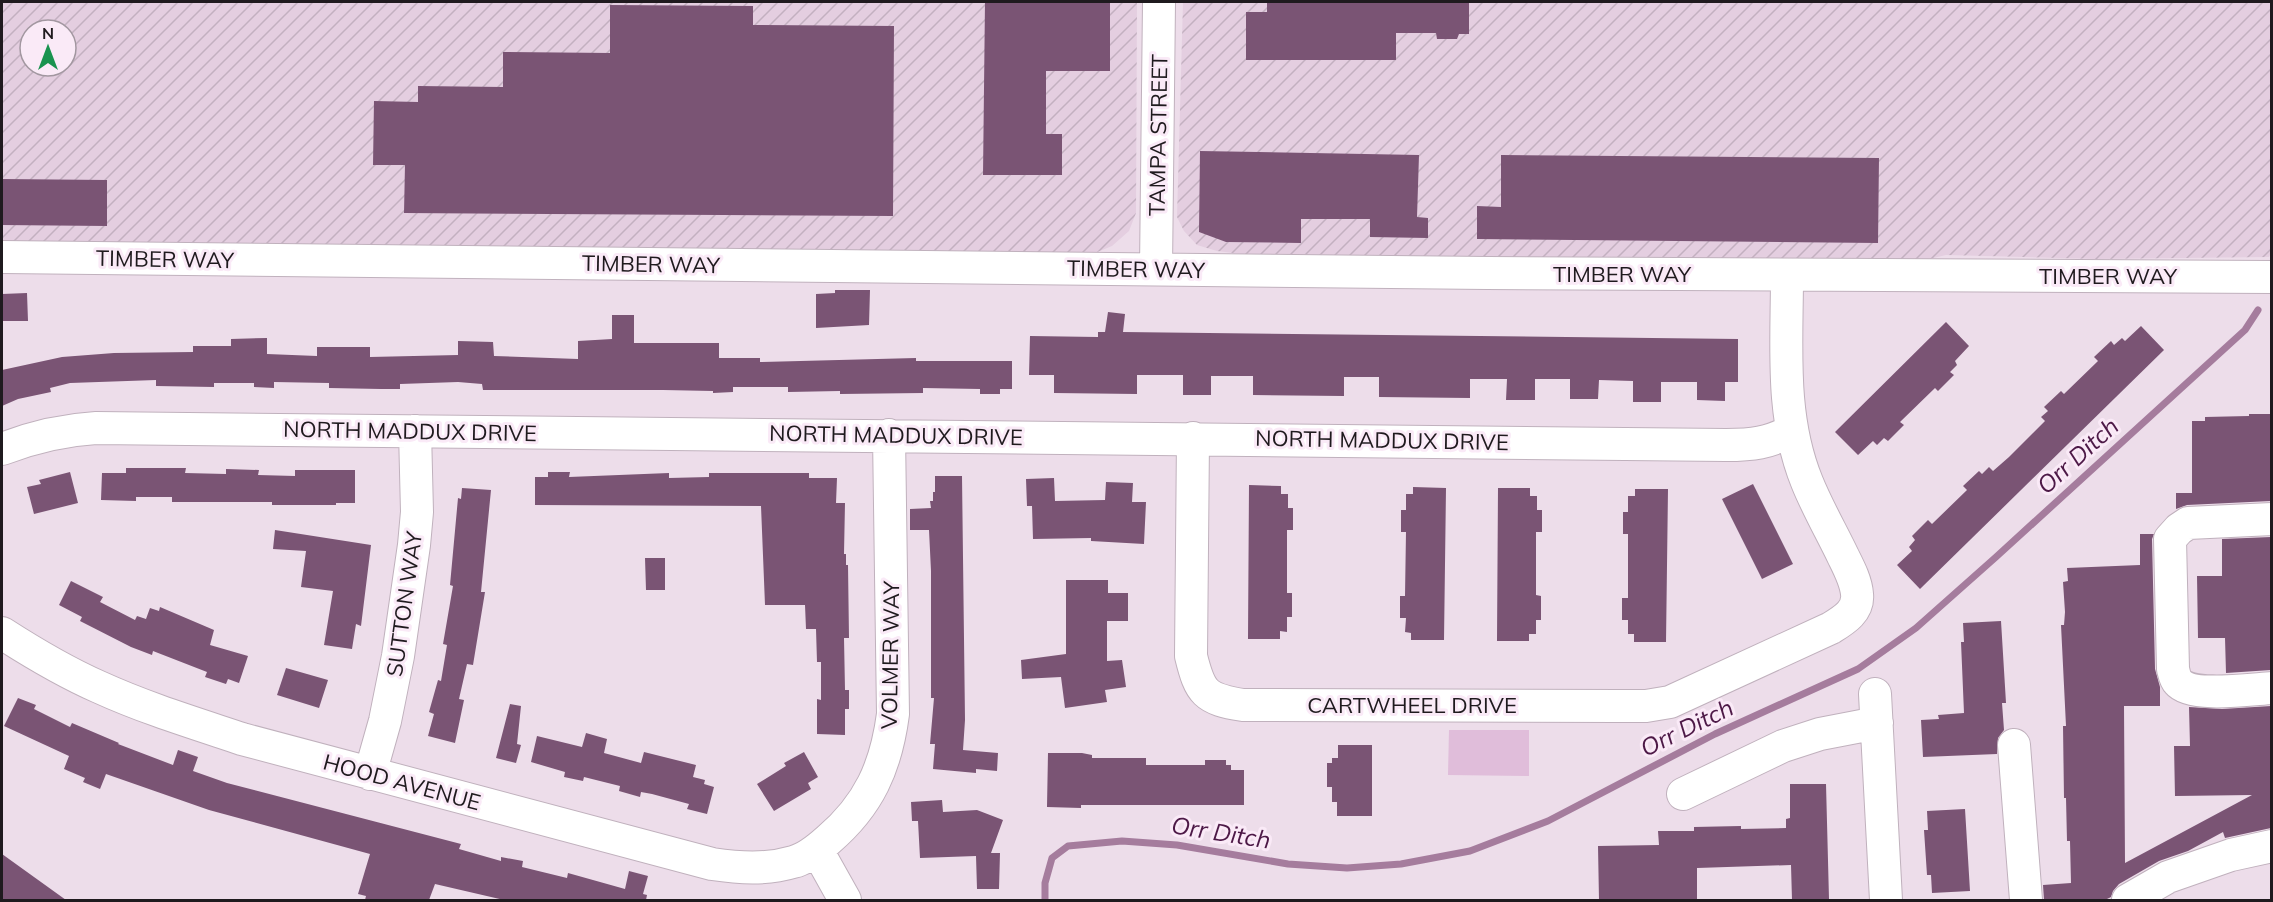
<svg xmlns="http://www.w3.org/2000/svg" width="2273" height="902" viewBox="0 0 2273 902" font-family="Mulish,sans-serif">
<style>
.industrial{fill:url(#industrial-furrows);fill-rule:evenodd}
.pitch{fill:#e0bdda}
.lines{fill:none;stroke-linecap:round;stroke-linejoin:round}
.stream{stroke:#a57c9d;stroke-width:7}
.building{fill:#7a5474}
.minor-casing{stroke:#c0b1bd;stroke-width:34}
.minor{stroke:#fff;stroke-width:32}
.labels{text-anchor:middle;stroke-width:6;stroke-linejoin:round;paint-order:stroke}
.street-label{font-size:22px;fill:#1f1a1e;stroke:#faeaf7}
.water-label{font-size:24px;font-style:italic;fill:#4d1947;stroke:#faeaf7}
</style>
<defs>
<pattern id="industrial-furrows" width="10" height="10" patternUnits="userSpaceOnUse" patternTransform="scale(1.5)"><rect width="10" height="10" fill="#e4cee0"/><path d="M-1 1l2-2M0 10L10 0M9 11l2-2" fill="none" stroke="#c3b0c0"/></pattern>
</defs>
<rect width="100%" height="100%" fill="#edddea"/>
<!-- industrial -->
<path class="industrial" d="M2 2H1137L1136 213 1129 231 1112 246 1095 253 2 243ZM30 30H66V66H30Z
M1183 2H2271L2272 251 2269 257 2096 259 1946 255 1921 261 1241 254 1217 251 1197 245 1184 231 1177 217Z"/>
<!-- pitch -->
<path class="pitch" d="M1449 730H1529V776L1448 775Z"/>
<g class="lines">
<!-- stream -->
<path class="stream" d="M1045 900V883L1052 858 1068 846 1122 841 1177 845 1288 864 1347 868 1401 864 1470 851 1548 821 1715 734 1858 669 1916 628 1996 557 2245 330 2258 310"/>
</g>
<!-- building -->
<path class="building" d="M985 2H1110V71H1046V134H1062V175H983Z
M1267 2H1469V34H1459L1457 39H1437L1436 33H1396V60H1246V12H1267Z
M610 5 753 6V25L894 26 893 216 404 213 405 165H373L374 101 418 102V86L503 87V52L610 53Z
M1200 151 1419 155 1417 217 1428 218V238L1370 237V219H1301V243L1226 242 1199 232Z
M1501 155 1879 158 1878 243 1477 239V206L1501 207Z
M2 179 107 180V226L2 225Z
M835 290H870L869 325 816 328V294L835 293Z
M27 293 28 321H2V294Z
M1108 312 1125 314 1123 332 1738 339V382H1725V401L1697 400V382H1661V402H1633V381L1599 380 1598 399H1570V379H1535V400H1506L1507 379H1470V398L1379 397V377H1344V396L1253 395V376H1211V395H1183V375H1137V394L1054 393V375H1029L1030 336 1098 337V332H1105Z
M612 315H634V343H719V358H760V362L916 358V361H1012V389H1000V394H980V389L923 388V393L840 394V391L788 392V387H733V392L713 393V391L663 390H483L482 384 458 382 400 384V389H381L329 388V383L274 382V388L254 387V383H214V387L156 386V380L70 383 50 388 51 392 18 399 2 406V370L62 357 114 353 193 352V346H231V339L267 338V354L317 356V347H370V357L458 355V341L493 342 494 356 578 359V341L612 339Z
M1946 322 1969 346 1955 361 1957 365 1950 372 1954 375 1938 391 1935 388 1900 422 1904 425 1888 441 1884 438 1877 445 1873 441 1858 455 1835 432Z
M2141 326 2164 350 1920 589 1897 565 1912 551 1909 547 1915 540 1912 536 1928 520 1932 524 1967 490 1963 486 1979 471 1982 474 1989 467 1993 471 2009 457 2045 421 2041 417 2048 411 2044 407 2061 391 2064 394 2098 361 2094 357 2111 341 2114 345 2122 338 2125 341Z
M2249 414H2271V501L2187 505 2176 509V493H2192V421H2205V417L2249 416Z
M126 468H186L185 473 226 474V469L259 470 258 475 295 476V470H355V503H336V505H272V502H172V497H136V501L101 500 102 473H126Z
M70 472 78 503 34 514 27 487 41 484 39 480Z
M548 472H570L569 477 669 473V478L709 477V473H809V478H837L836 503H845L844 554H846V565H848L849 638H844L845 690H849V709H845V735L817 734V699L821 700V662H817L816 629H806L805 605H765L761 506 535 505V477H548Z
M935 476H962L965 720 963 750 998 753 997 771 976 769V773L933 769 935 744H930L934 698H931V571L929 530H910V509L931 508 930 501H933V492H935Z
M1054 478 1055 501 1105 500 1106 482 1133 483 1132 502H1146L1144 544 1091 541V538L1033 539 1032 506H1027L1026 479Z
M1753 484 1793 564 1762 579 1722 499Z
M1249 485 1281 486V494H1288V508H1293V530H1287V593H1292V617H1287V632L1280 631V639H1248Z
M1413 487 1446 488 1444 640H1411V633L1405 632 1406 618H1400V596H1405L1406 532H1401V510H1406V494H1413Z
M462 488 491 490 481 592H485L473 665 467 664 459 699 464 700 455 743 428 736 434 714 429 712 438 680 441 681 447 645 443 644 453 586 450 585 458 498 461 499Z
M1498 488H1530V496H1537V510H1542V532H1536V595L1541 596V620H1536V634H1529V641H1497Z
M1635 489H1668L1666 642H1634V634H1628V620H1622V598H1628V534H1623V512H1628V496H1635Z
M275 530 371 545 361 626 356 624 352 649 324 645 333 591 301 587 306 551 273 549Z
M2140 534H2154L2152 539 2155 669 2160 687V706H2124L2125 863 2252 795 2175 796 2174 746H2190L2189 707 2222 709 2271 706V828L2225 838 2223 832 2188 851 2159 861 2119 884 2113 891 2111 897 2105 900H2044L2043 885 2071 883 2070 841H2067L2066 798H2064L2063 726H2066L2061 625H2064L2065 612 2063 582 2068 581 2067 568 2140 565Z
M2271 537V670L2226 673 2225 638H2198L2197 576H2222V539Z
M645 558H665V590H646Z
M1066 580H1108V593H1128V621H1107V661L1122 660 1126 687 1105 690 1107 702 1065 708 1061 677 1022 679 1021 660 1066 654Z
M71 581 103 597 100 602 135 620 137 616 146 619 150 608 159 611 160 607 214 630 210 645 248 656 239 683 228 679 226 684 205 677 207 672 153 651 152 655 131 647 80 621 82 617 59 605Z
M2001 621 2006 703H2002L2004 730 1998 738 1997 754 1923 757 1921 720 1939 719 1938 715 1964 713 1961 642H1964L1963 623Z
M286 668 328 680 319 708 277 695Z
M18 698 36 705 34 709 70 727 72 723 119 743 118 744 173 765 178 750 198 757 193 771 227 783 461 844 459 849 501 861V857L523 861 522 867 567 878 568 873 625 889 629 871 648 876 643 894 647 895 646 900H504L435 884 429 900H365L366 896 358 894 370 854 209 810 106 774 100 789 83 782 85 778 64 769 69 756 4 726Z
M510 704 521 706 517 744 521 745 516 763 496 758Z
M586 733 607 739 604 753 641 763 644 752 696 765 693 777 705 780 704 784 714 787 707 814 687 809 689 804 652 794 641 792 640 797 619 791 620 786 584 777 583 781 564 777 565 772 531 762 537 736 582 747Z
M1338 745H1372V816H1337V802H1332V787H1327V763H1332V758H1338Z
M804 752 818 777 808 783 811 789 774 811 757 784 786 766 784 763Z
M1048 753H1082L1092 755V758H1146V765H1205V760H1226V765H1231V770H1244V805H1081V808L1047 807Z
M1790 784H1826L1829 899 1792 900 1791 865 1697 868V900H1599L1598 846 1659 845 1658 831H1694V827L1741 826V829L1786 828V819L1790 818Z
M942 800 943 812 977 810 1003 820 991 853H1000L999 889H977L976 856 920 858 918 821H912L911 802Z
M1965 809 1970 891 1932 893 1931 875H1927L1924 830H1928L1927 811Z
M2 854 66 900H2Z"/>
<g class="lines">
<!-- minor casing -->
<g class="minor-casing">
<path id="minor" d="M2 257 1487 273 2272 277
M1156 269 1159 2
M1193 438 1191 656C1200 693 1205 699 1243 705L1618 706H1646L1670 702 1831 628C1844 620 1859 611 1857 594 1856 581 1849 568 1843 556 1831 531 1817 507 1807 482 1780 416 1787 345 1787 275
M2 449C33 437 62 430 96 428L1726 445C1753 445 1768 443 1791 431
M2272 519 2188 523 2179 529 2170 539 2173 669C2174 673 2175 679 2178 682 2191 698 2252 689 2272 688
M2 633C33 653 65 672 99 687 145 708 194 723 242 739L712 864C739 868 766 870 793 862 806 859 818 849 828 840 869 805 886 767 893 714L889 435
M1875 694 1886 900
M2014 745 2026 900
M370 774 385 721 398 656 414 545 417 512 415 431
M1683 794 1783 746 1820 734 1877 723
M817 850 845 900
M2128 900 2168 877 2231 855 2272 846"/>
</g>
<!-- minor -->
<use href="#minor" class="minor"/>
</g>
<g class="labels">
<!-- street labels -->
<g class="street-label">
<text transform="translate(1158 135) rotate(-89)" y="8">TAMPA STREET</text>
<text transform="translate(165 259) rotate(1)" y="8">TIMBER WAY</text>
<text transform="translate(651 264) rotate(1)" y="8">TIMBER WAY</text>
<text transform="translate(1136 269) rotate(1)" y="8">TIMBER WAY</text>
<text x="1622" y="282">TIMBER WAY</text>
<text x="2108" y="284">TIMBER WAY</text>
<text transform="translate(410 431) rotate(1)" y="8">NORTH MADDUX DRIVE</text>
<text transform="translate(896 435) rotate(1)" y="8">NORTH MADDUX DRIVE</text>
<text transform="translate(1382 440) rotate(1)" y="8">NORTH MADDUX DRIVE</text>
<text transform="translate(404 604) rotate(-82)" y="8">SUTTON WAY</text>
<text transform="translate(890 655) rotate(-89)" y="8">VOLMER WAY</text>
<text x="1412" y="713">CARTWHEEL DRIVE</text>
<text transform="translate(402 782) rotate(15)" y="8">HOOD AVENUE</text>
</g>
<!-- water labels -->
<g class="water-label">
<text transform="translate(2078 456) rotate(-42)" y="8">Orr Ditch</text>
<text transform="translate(1687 728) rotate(-26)" y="8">Orr Ditch</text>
<text transform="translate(1221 833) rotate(9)" y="8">Orr Ditch</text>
</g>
</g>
<!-- border -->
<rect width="2273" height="902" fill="none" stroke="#1f1a1e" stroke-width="6"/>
<!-- north arrow -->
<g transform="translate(48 48)"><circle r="28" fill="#faeaf7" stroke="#a297a0" stroke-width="1.5"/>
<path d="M0-4.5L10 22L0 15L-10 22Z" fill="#19934f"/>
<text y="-9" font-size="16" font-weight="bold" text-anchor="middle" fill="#1f1a1e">N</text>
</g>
</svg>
